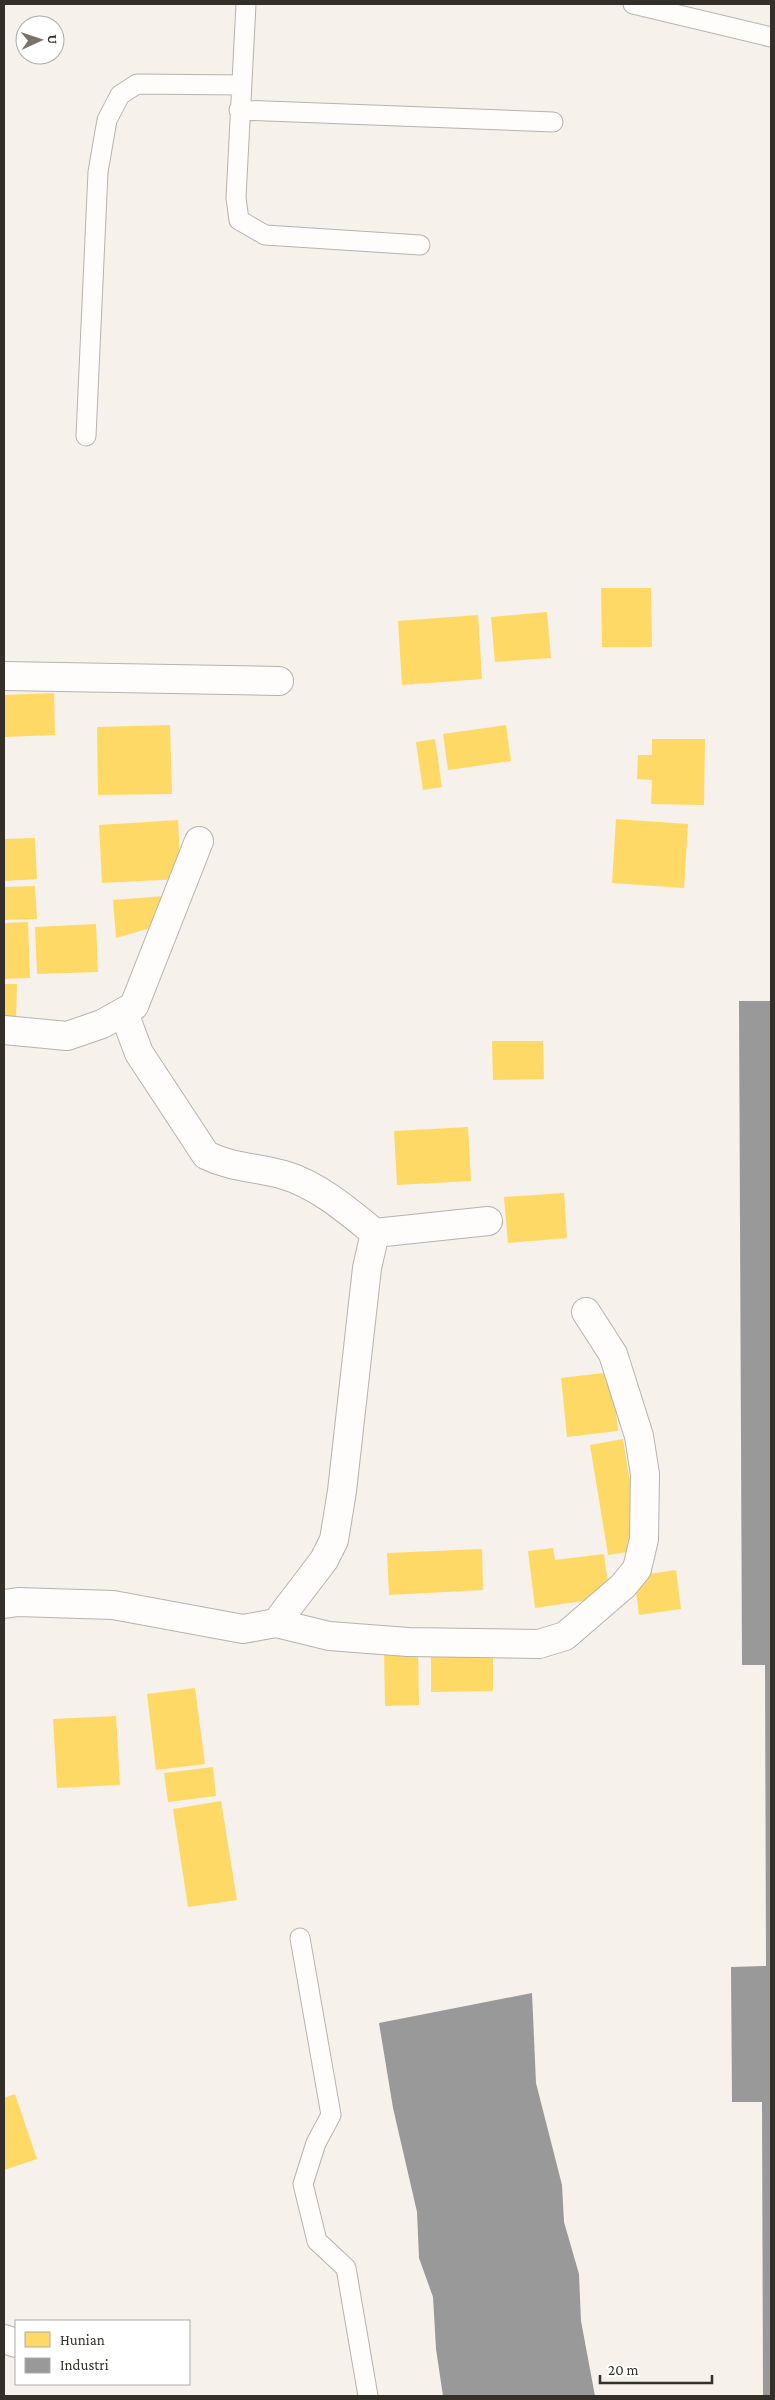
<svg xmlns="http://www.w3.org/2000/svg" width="775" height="2400" viewBox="0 0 775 2400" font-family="'Crimson Pro',serif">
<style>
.homes{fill:#ffd966}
.industry{fill:#999}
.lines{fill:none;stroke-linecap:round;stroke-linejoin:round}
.lane-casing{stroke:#b7b2ad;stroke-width:21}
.street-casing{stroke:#b7b2ad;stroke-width:30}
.lane{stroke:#fefdfc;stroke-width:19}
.street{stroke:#fefdfc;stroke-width:28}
</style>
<rect width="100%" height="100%" fill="#f7f1eb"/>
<!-- homes -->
<path class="homes" d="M601 588H651L652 647H602Z
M547 612 551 658 495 662 491 617Z
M478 615 482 679 402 685 398 621Z
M54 693 55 735 4 737V695Z
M170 725 172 794 98 795 97 727Z
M506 725 511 761 448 770 443 734Z
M435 739 442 787 423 790 416 742Z
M652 739H705L704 805 651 804 652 780 637 779 638 755H652Z
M616 819 688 824 684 888 612 883Z
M178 820 181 879 102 883 99 825Z
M35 838 37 879 4 881V839Z
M35 886 37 919 4 920V887Z
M164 896 161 925 116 938 113 900Z
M28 922 30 978 4 979V923Z
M96 924 98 972 37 974 35 927Z
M4 984H17L16 1022H4Z
M492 1041H543L544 1079 493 1080Z
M468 1127 471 1181 397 1185 394 1131Z
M564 1193 567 1238 508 1243 504 1197Z
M612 1372 618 1431 567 1437 561 1378Z
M623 1439 641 1550 608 1555 590 1445Z
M553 1548 555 1560 604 1554 610 1597 535 1608 528 1551Z
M482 1549 483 1590 389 1595 387 1553Z
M676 1570 681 1609 639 1615 634 1576Z
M418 1648 419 1705 385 1706 384 1649Z
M431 1651H493V1691L431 1692Z
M195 1688 205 1764 156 1770 147 1694Z
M116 1716 120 1785 57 1788 53 1719Z
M213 1767 216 1796 168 1802 164 1773Z
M221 1801 237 1900 188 1907 173 1809Z
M15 2094 37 2159 4 2170V2098Z"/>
<!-- industry -->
<path class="industry" d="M739 1001H771V2396H763L762 2102H732L731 1967 766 1966 765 1665H742Z
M532 1993 536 2083 562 2185 564 2222 579 2274 581 2321 595 2396H443L436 2349 433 2297 419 2258 417 2212 393 2108 379 2023Z"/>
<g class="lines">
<!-- lane casing -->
<g class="lane-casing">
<path id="lane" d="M246 4 236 198 239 220 265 235 420 245
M633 4 771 37
M239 110 553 122
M86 436 98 172 107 120 120 95 137 84 242 85
M300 1938 331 2115 316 2143 303 2184 317 2241 346 2268 368 2396"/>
</g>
<!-- street casing -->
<g class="street-casing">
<path id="street" d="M4 676 279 681
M124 1013 139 1053 206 1155C232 1168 256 1167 284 1175 318 1185 348 1211 375 1233L367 1268 342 1491 334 1540 324 1560 276 1623
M4 1030 67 1036 102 1024 134 1006 199 841
M375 1233 488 1221
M4 1604 18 1602 113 1605 243 1629 276 1623 329 1636 408 1642 539 1644 565 1636 623 1586 637 1569 644 1539 645 1474 639 1436 613 1354 586 1312
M4 2339 16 2343"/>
</g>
<!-- lane -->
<use href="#lane" class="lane"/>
<!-- street -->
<use href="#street" class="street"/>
</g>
<!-- border -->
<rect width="775" height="2400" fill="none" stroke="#352f29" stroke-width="10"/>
<!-- legend -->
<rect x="15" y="2320" width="175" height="65" fill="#ffffff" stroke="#aeaca9"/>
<rect x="25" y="2332" width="25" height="15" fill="#ffd966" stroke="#aeaca9"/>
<text x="60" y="2345" font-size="15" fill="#352f29">Hunian</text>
<rect x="25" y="2358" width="25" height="15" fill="#999999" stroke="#aeaca9"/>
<text x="60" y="2370" font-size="15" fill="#352f29">Industri</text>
<!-- north arrow -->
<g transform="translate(40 40) rotate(87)"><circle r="24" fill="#ffffff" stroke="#aeaca9"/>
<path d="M0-4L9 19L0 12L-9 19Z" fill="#79736d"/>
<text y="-8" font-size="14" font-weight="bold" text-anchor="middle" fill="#352f29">U</text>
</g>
<!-- scale -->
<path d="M600 2375v8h112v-8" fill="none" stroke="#352f29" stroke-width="2.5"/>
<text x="608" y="2375" font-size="15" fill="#352f29" stroke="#ffffff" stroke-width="4" paint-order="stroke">20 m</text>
</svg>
